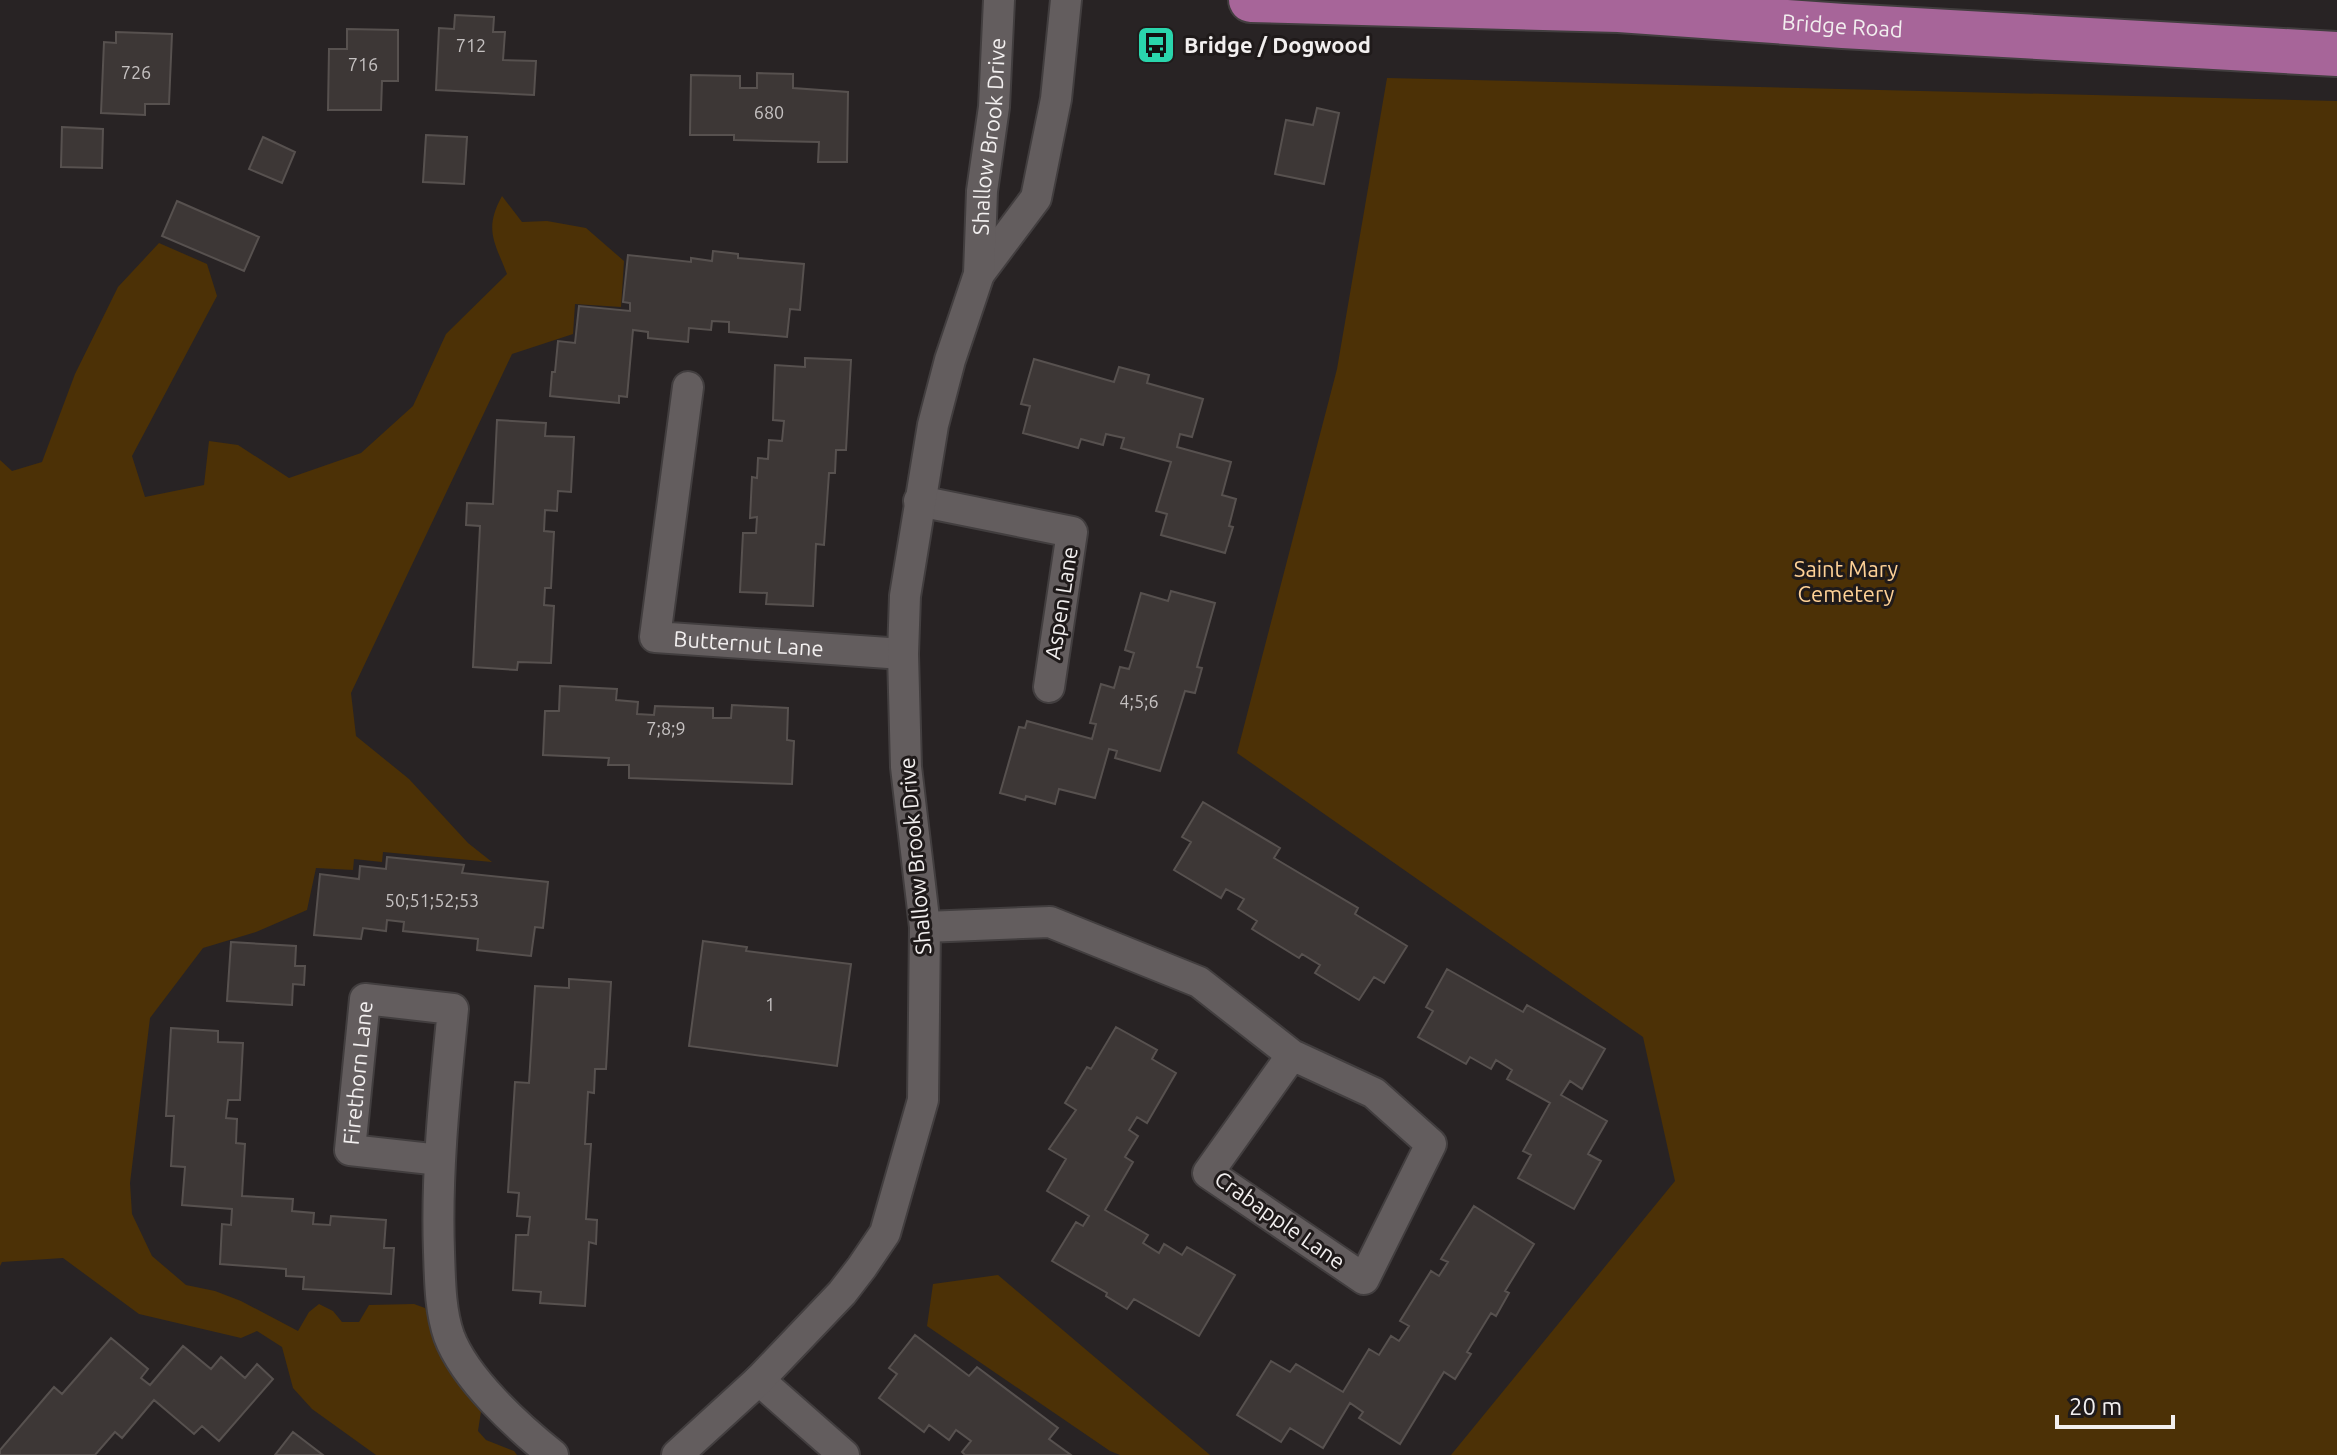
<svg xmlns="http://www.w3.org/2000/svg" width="2337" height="1455" viewBox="0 0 2337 1455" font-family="Ubuntu,sans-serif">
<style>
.green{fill:#4c3106}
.building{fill:#3d3736;stroke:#57514f;stroke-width:2}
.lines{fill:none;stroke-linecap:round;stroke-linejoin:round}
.minor-casing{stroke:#423e3f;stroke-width:34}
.primary-casing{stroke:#423e3f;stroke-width:48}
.minor{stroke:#635d5e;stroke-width:30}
.primary{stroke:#a76599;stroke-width:44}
.labels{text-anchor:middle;stroke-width:6;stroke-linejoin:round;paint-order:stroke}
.number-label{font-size:18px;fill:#c5c1c1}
.street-label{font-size:22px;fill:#f2efef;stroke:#1f1a1a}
.poi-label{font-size:22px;font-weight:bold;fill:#f2efef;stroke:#1f1a1a;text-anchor:start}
.park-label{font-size:22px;fill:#fed196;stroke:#1f1a1a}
</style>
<rect width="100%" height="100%" fill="#282324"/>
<!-- green -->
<path class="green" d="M1387 78 2337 101V1455H1451L1675 1181 1643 1037 1237 753 1337 369Z
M502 196 522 222 547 221 586 228 624 261 621 307 575 304 573 334 512 354 351 693 356 736 409 779 468 843 492 862 383 852 382 862 354 859 353 870 316 868 307 910 256 932 203 948 150 1018 130 1183 132 1214 152 1256 186 1285 215 1291 241 1301 298 1331 309 1312 319 1304 333 1311 342 1322H359L369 1305 414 1304 425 1308 448 1360 482 1405 478 1431 486 1440 514 1451 517 1455H376L312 1409 293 1388 282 1347 257 1331 241 1338 139 1314 63 1258 2 1262 0 1266V460L12 471 42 462 75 374 118 287 159 243 207 264 217 296 132 456 145 497 204 485 209 441 238 445 289 478 361 453 413 406 446 334 507 274C494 241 484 229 502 196Z
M998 1275 1210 1455H1120L1110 1451 927 1326 933 1284Z"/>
<!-- building -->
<path class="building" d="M455 15 494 17 493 32H505L503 60 536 61 534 95 436 90 439 28 454 29Z
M347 29 398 30V81H382L381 110H328L329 49H347Z
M116 32 172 34 169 104H145V115L101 113 104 42 116 43Z
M757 73 793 74V88L848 92 847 162H818L819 142 734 140V135H690L691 75 740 76V88H757Z
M1317 108 1339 113 1324 184 1275 174 1286 120 1313 125Z
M62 127 103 129 102 168 61 167Z
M426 135 467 137 464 184 423 182Z
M263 137 295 152 282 183 249 169Z
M177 201 259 237 244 271 162 236Z
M713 251 738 254V258L804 264 800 310 790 309 787 337 729 332V322L712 321 711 330 689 328 688 342 648 338V332L633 330 627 397 619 396V403L550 396 552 372H555L558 341 575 343 579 306 630 311V303L623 302 628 255 691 262V258L712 261Z
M805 358 851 360 846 450H836L835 473H829L824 545 816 544 813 606 766 604 767 593 740 592 743 533H756L757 517 750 518 752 477 757 478 758 458 768 459 769 440 782 441 784 421 773 420 775 365 805 367Z
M1034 359 1114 382 1119 367 1149 375 1147 383 1203 399 1192 437 1180 434 1177 447 1231 462 1222 495 1236 499 1229 526 1233 527 1225 553 1161 535 1167 514 1156 511 1171 462 1121 448 1124 438 1106 434 1103 445 1081 439 1078 448 1023 433 1030 406 1021 404Z
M497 420 546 423 545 436 574 437 571 492 558 491 557 511 545 510 544 531 554 532 551 588H545L544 605 554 606 551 663 518 662 517 670 473 667 480 526 466 525 467 503 493 504Z
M1171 591 1215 603 1197 667 1202 668 1195 693 1185 691 1160 771 1115 758 1117 751 1109 749 1095 798 1059 789 1055 804 1026 796 1025 800 1000 793 1019 727 1025 728 1027 721 1092 739 1096 724 1090 723 1101 684 1114 688 1120 667 1129 669 1134 653 1125 650 1141 593 1168 601Z
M560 686 617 689 616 700 638 702 637 714 654 715 655 706 713 708V718H731L732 705 788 708 787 740 794 741 792 784 629 778V765H608L609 758 543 755 545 711H559Z
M1203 802 1280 848 1274 858 1358 908 1355 914 1407 946 1384 983 1374 977 1359 1000 1315 973 1320 965 1302 954 1299 958 1252 929 1257 921 1238 909 1244 899 1226 889 1221 898 1174 870 1191 842 1182 837Z
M387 857 464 865 462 873 548 882 543 928 535 927 531 956 477 950 478 939 403 931 404 922 387 920 386 931 363 928 361 939 314 935 320 874 359 879 360 866 386 869Z
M703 941 747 947 746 951 851 964 837 1066 689 1046Z
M231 942 296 946 295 966H305L304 985 293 984 292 1005 227 1001Z
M1447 969 1523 1012 1527 1005 1605 1049 1582 1089 1570 1081 1561 1095 1607 1121 1588 1154 1601 1161 1574 1209 1518 1178 1531 1155 1523 1151 1550 1103 1507 1079 1512 1070 1496 1060 1491 1069 1470 1057 1466 1064 1418 1037 1433 1011 1426 1007Z
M569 979 611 982 606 1069H595L594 1093 588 1092 585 1144H591L586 1219 597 1220 596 1244 589 1242 585 1306 540 1303 541 1292 513 1290 516 1235H528L530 1217 517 1216 519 1193 508 1192 515 1082 529 1083 535 986 569 988Z
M1116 1027 1157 1050 1152 1059 1176 1073 1147 1123 1137 1117 1129 1130 1138 1136 1125 1157 1133 1162 1105 1210 1148 1235 1143 1243 1159 1253 1164 1244 1182 1255 1187 1247 1235 1275 1199 1336 1134 1299 1127 1309 1106 1296 1107 1293 1052 1261 1076 1222 1083 1226 1089 1216 1047 1191 1066 1159 1049 1149 1076 1110 1065 1103 1087 1067 1091 1069Z
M171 1028 218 1031V1042L243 1043 240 1100H228L226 1118 237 1119 236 1143 245 1144 242 1196 293 1199 292 1211 314 1213 313 1224 330 1225 331 1216 386 1220 384 1248H394L391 1294 303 1289 304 1277 286 1276V1269L220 1264 222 1224 231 1225 232 1209 182 1205 185 1167 171 1166 174 1116H166Z
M1474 1206 1534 1244 1505 1291 1509 1293 1496 1316 1491 1313 1467 1352 1471 1354 1455 1379 1444 1372 1400 1444 1359 1418 1363 1412 1350 1403 1323 1448 1290 1428 1281 1442 1237 1415 1271 1361 1290 1372 1296 1364 1343 1392 1369 1349 1379 1355 1391 1336 1399 1341 1409 1326 1400 1321 1431 1271 1439 1276 1448 1262 1441 1259Z
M915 1335 969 1376 977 1367 1058 1428 1049 1439 1071 1455H965L962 1452 971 1441 956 1430 949 1440 929 1425 924 1432 879 1398 897 1374 889 1368Z
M111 1338 148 1369 141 1378 150 1385 183 1346 211 1369 221 1357 245 1378 257 1364 273 1379 219 1441 202 1426 194 1434 154 1400 122 1438 115 1432 95 1455H0V1450L54 1387 62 1394Z
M293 1432 323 1455H275Z"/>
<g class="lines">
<!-- minor casing -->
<g class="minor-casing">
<g id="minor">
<path d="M979 274 1036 198 1056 99 1066 0"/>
<path id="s1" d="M688 387 655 637 903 654"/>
<path d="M919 501 1072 532 1049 687"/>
<path d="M925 927 1050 922 1199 982 1292 1055 1374 1093 1431 1144 1364 1279 1208 1173 1292 1055"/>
<path id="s2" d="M440 1160 350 1150 365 999 453 1009C445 1090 436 1171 439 1252 440 1280 440 1310 449 1336 465 1379 518 1427 553 1455"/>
<path d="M759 1380 844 1455"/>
<path id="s3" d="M677 1455 759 1380 842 1293 862 1267 885 1233 923 1100 925 927 906 767 903 654 905 596 933 425 950 360 979 274 982 191 994 107 999 0"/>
</g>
</g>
<!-- primary casing -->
<g class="primary-casing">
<g id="primary">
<path id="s4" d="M1251 0 1619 10 1843 26 2337 54"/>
</g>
</g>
<!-- minor -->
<use href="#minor" class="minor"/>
<!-- primary -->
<use href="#primary" class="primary"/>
</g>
<!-- icons -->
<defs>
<g id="bus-square" transform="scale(2)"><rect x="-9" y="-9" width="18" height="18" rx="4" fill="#2ad5ac" stroke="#1f1a1a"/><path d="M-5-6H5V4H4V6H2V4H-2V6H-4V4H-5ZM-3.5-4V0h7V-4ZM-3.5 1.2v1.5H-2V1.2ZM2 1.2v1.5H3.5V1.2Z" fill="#111"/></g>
</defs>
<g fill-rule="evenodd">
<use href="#bus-square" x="1156" y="45"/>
</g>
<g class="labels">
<!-- number labels -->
<g class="number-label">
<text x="471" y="52">712</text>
<text x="363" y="71">716</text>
<text x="136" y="79">726</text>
<text x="769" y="119">680</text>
<text x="1139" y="708">4;5;6</text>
<text x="666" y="735">7;8;9</text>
<text x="432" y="907">50;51;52;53</text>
<text x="770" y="1011">1</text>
</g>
<!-- street labels -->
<g class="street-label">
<text dy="8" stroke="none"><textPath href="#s4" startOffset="592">Bridge Road</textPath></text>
<text dy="8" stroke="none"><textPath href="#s3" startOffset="1418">Shallow Brook Drive</textPath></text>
<text transform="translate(1061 603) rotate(-81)" y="8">Aspen Lane</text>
<text dy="8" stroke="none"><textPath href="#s1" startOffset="346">Butternut Lane</textPath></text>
<text transform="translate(915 856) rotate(-95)" y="8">Shallow Brook Drive</text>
<text dy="8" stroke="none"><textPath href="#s2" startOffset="168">Firethorn Lane</textPath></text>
<text transform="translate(1280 1220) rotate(35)" y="8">Crabapple Lane</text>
</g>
<!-- poi labels -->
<g class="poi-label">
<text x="1184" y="53">Bridge / Dogwood</text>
</g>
<!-- park labels -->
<g class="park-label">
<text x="1846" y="577">Saint Mary<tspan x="1846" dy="25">Cemetery</tspan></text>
</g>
</g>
<!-- scale -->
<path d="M2057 1415v12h116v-12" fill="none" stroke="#f2efef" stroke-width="4"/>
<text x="2069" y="1415" font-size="24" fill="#f2efef" stroke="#1f1a1a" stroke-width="6" paint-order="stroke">20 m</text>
</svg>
